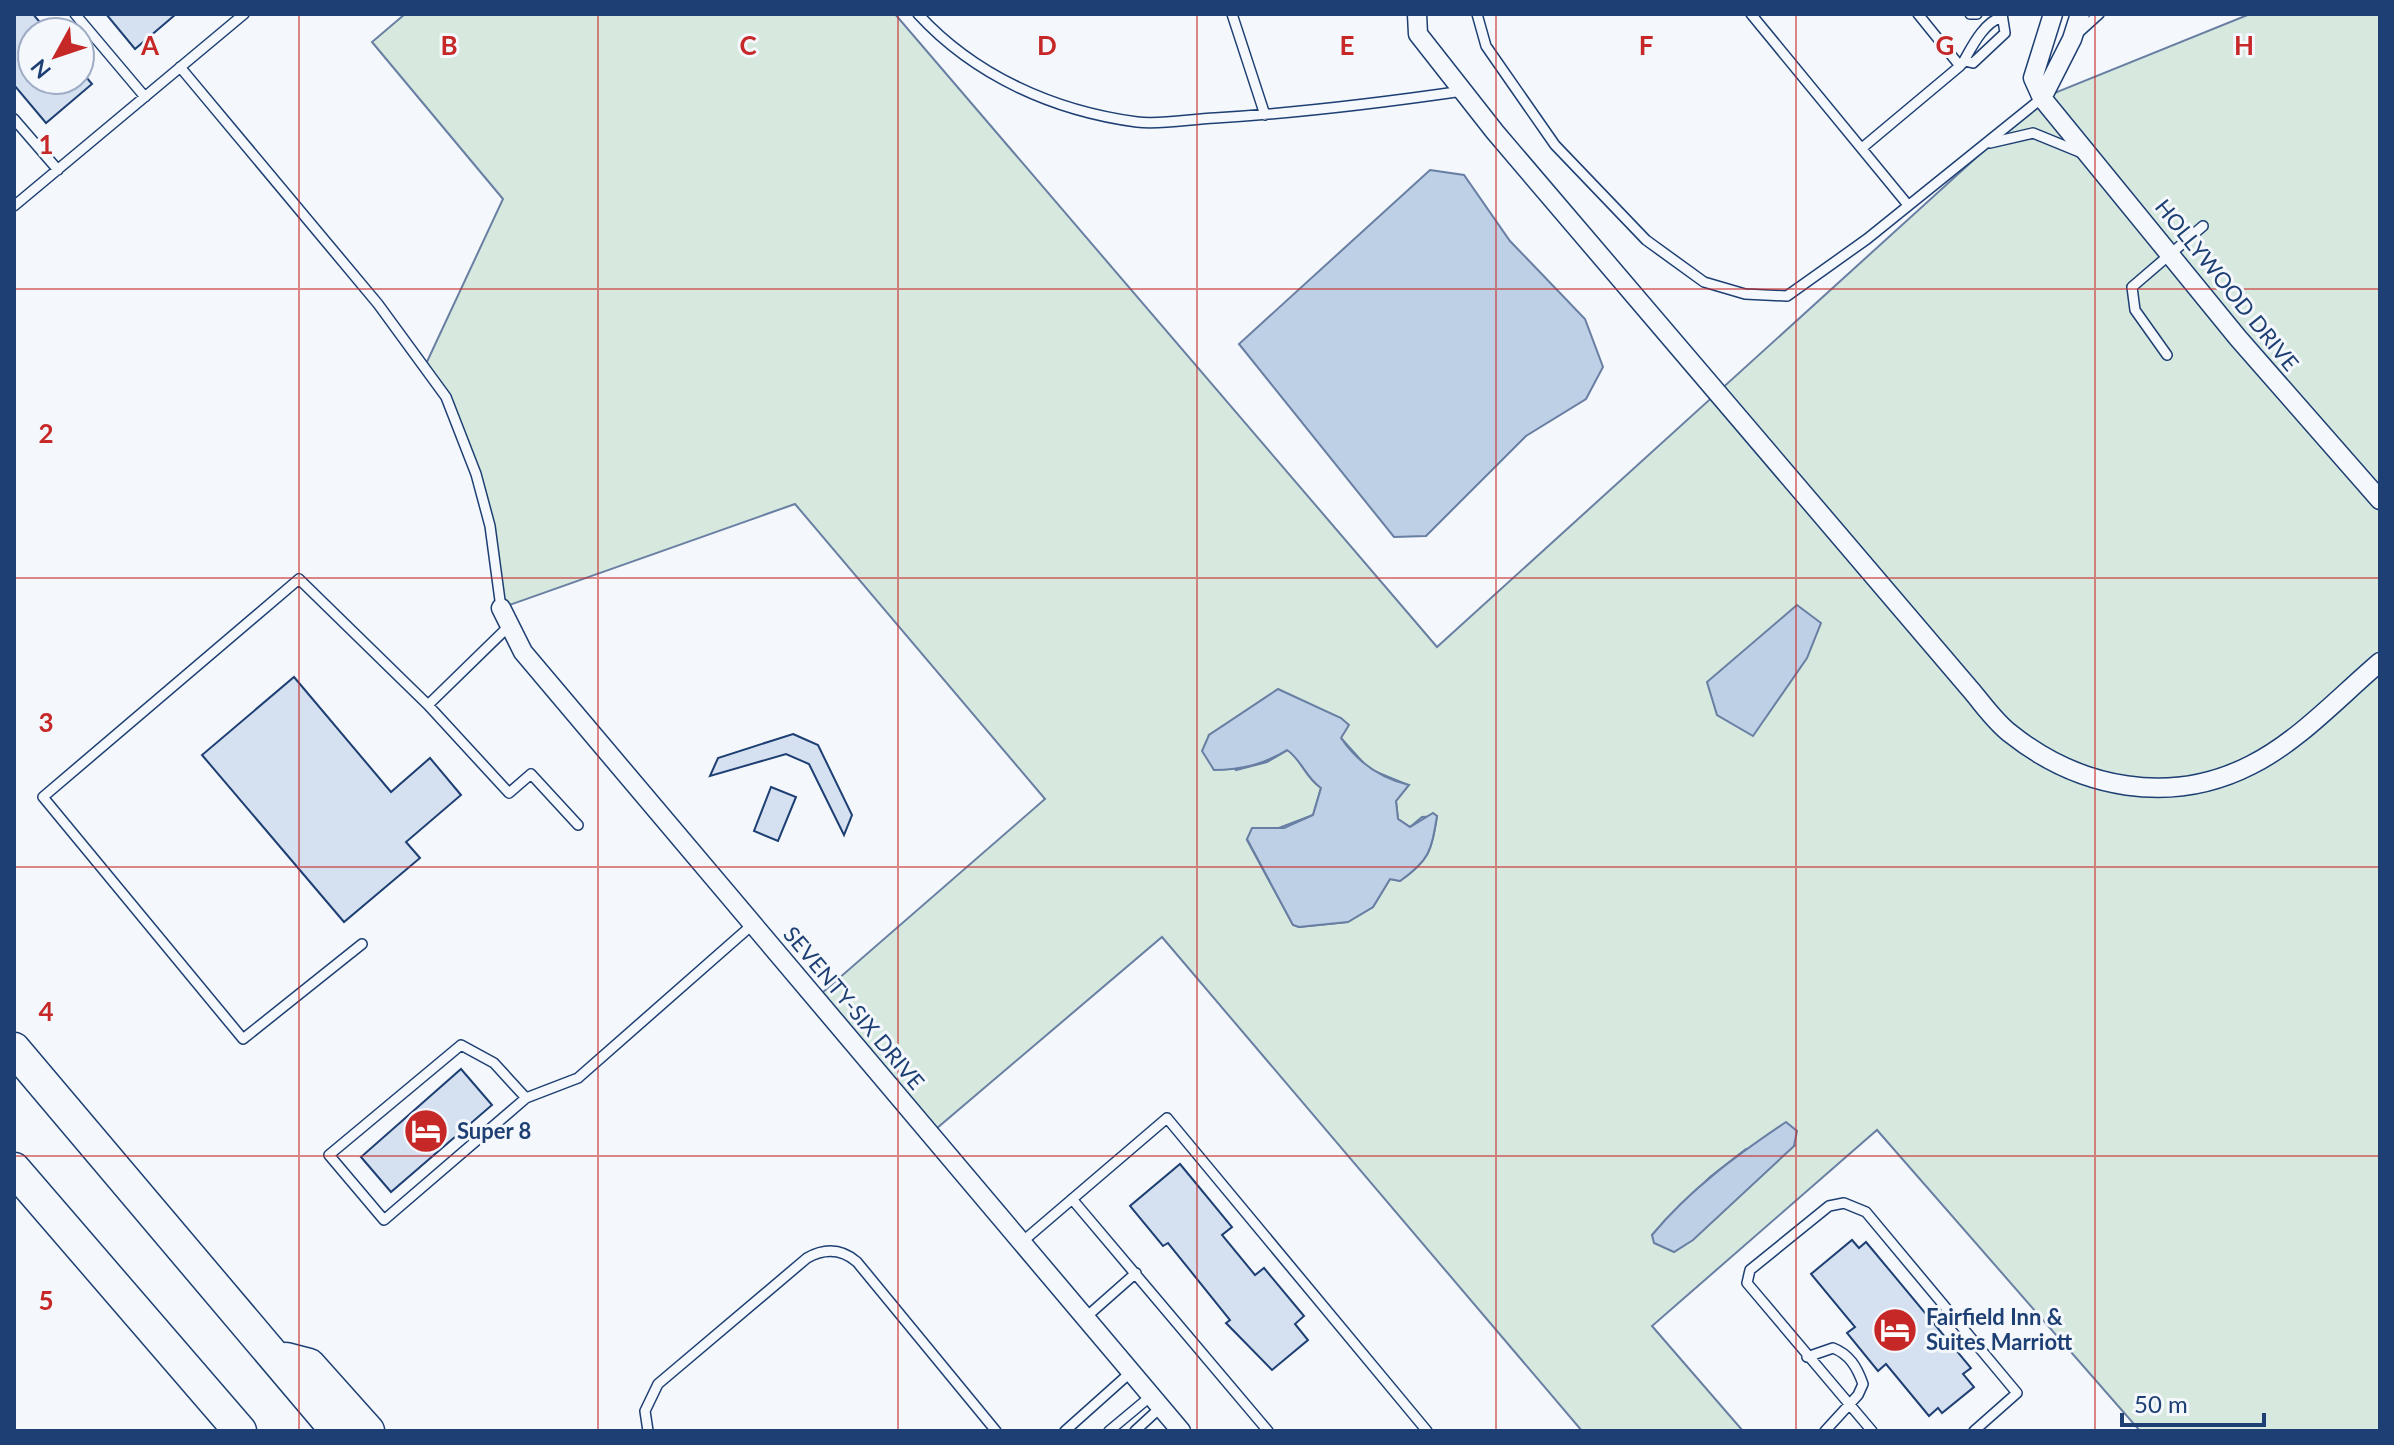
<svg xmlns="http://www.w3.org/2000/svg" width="2394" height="1445" viewBox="0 0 2394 1445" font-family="Lato,sans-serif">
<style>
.green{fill:#d7e8df;stroke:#687fa3;stroke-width:2;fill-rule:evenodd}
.water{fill:#bed0e5;stroke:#687fa3;stroke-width:2}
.building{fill:#d5e0f0;stroke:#1d3f73;stroke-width:2}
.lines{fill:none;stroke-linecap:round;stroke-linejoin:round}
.service-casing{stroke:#1d3f73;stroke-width:12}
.minor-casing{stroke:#1d3f73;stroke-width:21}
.motorway-casing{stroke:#1d3f73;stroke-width:35}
.service{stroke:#f4f7fb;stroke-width:9}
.minor{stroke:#f4f7fb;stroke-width:18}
.motorway{stroke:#f4f7fb;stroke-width:32}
.grid{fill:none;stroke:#c62828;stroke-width:2;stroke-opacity:0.55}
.labels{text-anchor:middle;stroke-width:6;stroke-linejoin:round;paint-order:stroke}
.street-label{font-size:22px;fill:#1d3f73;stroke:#f4f7fb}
.poi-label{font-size:22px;font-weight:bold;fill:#1d3f73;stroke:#f4f7fb;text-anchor:start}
.grid-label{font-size:26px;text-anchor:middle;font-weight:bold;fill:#c62828;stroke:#f4f7fb;stroke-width:6;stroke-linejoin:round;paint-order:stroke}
</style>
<rect width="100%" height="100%" fill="#f4f7fb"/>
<!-- green -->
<path class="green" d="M405 14H895L1437 647 2042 98 2250 14H2380V1431H2140L1877 1130 1652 1326 1743 1431H1582L1162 937 930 1134 815 999 1045 799 795 504 501 608 490 526 461 432 425 366 503 199 372 42ZM1235 719 1341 738 1369 769 1408 785 1396 801 1398 819 1410 827 1422 817 1437 816C1432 851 1429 860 1400 881L1390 879 1373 907 1347 922 1299 927 1293 925 1247 840 1313 815 1321 788C1305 777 1302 761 1288 750L1267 762 1236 770 1209 735ZM1794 1146 1756 1178 1652 1235 1710 1177 1746 1149Z"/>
<!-- water -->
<path class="water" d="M1430 170 1464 175 1510 241 1585 319 1603 367 1586 399 1526 436 1426 536 1394 537 1239 344Z
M1797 605 1821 623 1807 658 1753 736 1717 715 1707 682Z
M1278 689 1341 718 1349 725 1341 738C1358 763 1380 778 1409 785L1396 801 1398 819 1410 827 1433 813 1437 816C1431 851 1430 860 1400 881L1390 879 1373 907 1348 922 1299 927 1293 925 1247 839 1252 828H1284L1313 815 1321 788C1305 777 1302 760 1287 750 1264 764 1242 770 1214 770L1202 751 1209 735Z
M1786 1122 1797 1131 1794 1146 1693 1240 1674 1252 1654 1243 1652 1235C1690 1189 1737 1155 1786 1122Z"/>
<!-- building -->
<path class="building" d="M14 14H33L48 32H32V80H80V70L92 84 46 123 14 85Z
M106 14H176L135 49Z
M294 677 391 792 430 758 461 795 406 842 420 858 344 922 202 755Z
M793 734 818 745 852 815 844 835 809 764 786 754 710 776 718 758Z
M771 787 796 797 778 841 754 831Z
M461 1069 492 1105 391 1192 361 1157Z
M1180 1164 1232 1227 1222 1235 1255 1275 1264 1268 1304 1316 1295 1324 1308 1340 1272 1370 1226 1323 1230 1320 1168 1243 1163 1246 1130 1206Z
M1852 1240 1859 1248 1866 1242 1971 1368 1963 1374 1974 1387 1942 1413 1938 1408 1929 1416 1886 1364 1878 1371 1847 1333 1855 1327 1811 1274Z"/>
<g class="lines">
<!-- service casing -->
<g class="service-casing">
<path id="service" d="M75 14 145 97
M918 14C975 76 1054 111 1137 122 1161 125 1190 119 1215 118 1298 113 1380 103 1463 91
M1232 14 1265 115
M1477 14 1486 46 1555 145 1646 240 1704 282 1745 294 1787 296 1867 239 2042 98
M1751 14 1908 205
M1970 14H1977
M2077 34 2099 14
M1965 61 1973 63 2005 33 2002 14
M1962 64C1971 49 1982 24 2001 17
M180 67 378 304 446 397 476 474 490 526 501 608
M14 119 58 170
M1990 143 2033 133 2082 153
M1862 148 1960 66 1918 14
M14 206 244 14
M2167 355 2135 310 2132 287 2203 226
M428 705 509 793 531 774 578 825
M362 944 243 1039 43 797 299 579 428 705 509 626
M526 1098 494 1063 461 1045 329 1155 384 1220 526 1098 578 1078 752 925
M1072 1199 1268 1431
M1022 1242 1167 1118 1427 1431
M1085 1318 1136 1273
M1807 1357 1833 1348C1849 1354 1857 1367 1863 1384L1858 1395 1825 1431
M648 1431 645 1411 658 1384 807 1258C825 1248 842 1249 857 1262L996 1431
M1065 1431 1131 1372
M1109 1431 1151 1396
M1135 1431 1161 1407
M1872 1431 1747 1283 1750 1270 1829 1206 1844 1203 1866 1212 2017 1393 1974 1431"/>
</g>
<!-- minor casing -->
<g class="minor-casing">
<path id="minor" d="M1417 14 1418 34 1495 132 1970 689C1983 704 1995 722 2011 734 2080 789 2171 806 2251 765 2299 741 2340 696 2380 662
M2053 14 2033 78 2042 98 2072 39 2080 14
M2042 98 2238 338 2380 500
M501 608 523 652 1181 1431"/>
</g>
<!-- motorway casing -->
<g class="motorway-casing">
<path id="motorway" d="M14 1049 337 1431
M14 1169 240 1431
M286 1359 309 1365 368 1431"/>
</g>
<!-- service -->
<use href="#service" class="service"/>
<!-- minor -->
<use href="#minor" class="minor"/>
<!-- motorway -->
<use href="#motorway" class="motorway"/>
</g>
<!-- grid -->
<path class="grid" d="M299 14V1431M598 14V1431M898 14V1431M1197 14V1431M1496 14V1431M1796 14V1431M2095 14V1431M14 289H2380M14 578H2380M14 867H2380M14 1156H2380"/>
<!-- icons -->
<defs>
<g id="hotel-disc" transform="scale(2.3)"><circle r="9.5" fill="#c62828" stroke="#f4f7fb"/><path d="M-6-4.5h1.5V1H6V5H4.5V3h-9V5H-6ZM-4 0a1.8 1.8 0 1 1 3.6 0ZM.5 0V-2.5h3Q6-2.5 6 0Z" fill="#fff"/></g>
</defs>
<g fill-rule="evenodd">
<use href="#hotel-disc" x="426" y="1131"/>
<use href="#hotel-disc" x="1895" y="1330"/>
</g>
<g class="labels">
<!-- street labels -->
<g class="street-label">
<text transform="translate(2227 285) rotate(51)" y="8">HOLLYWOOD DRIVE</text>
<text transform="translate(854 1008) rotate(50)" y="8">SEVENTY-SIX DRIVE</text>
</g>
<!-- poi labels -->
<g class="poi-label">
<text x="457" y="1139">Super 8</text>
<text x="1926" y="1325">Fairfield Inn &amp;<tspan x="1926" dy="25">Suites Marriott</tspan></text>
</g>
</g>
<g class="grid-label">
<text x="150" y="55">A</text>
<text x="449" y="55">B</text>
<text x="748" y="55">C</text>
<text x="1047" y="55">D</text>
<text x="1347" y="55">E</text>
<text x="1646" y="55">F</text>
<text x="1945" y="55">G</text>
<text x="2244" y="55">H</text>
<text x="46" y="154">1</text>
<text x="46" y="443">2</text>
<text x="46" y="732">3</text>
<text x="46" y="1021">4</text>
<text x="46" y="1310">5</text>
</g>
<!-- border -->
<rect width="2394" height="1445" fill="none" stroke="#1d3f73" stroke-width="32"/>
<!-- north arrow -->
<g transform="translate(56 56) rotate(230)"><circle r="38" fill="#f4f7fb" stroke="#9eadc5" stroke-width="2"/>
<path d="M0-6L14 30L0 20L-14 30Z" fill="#c62828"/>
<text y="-12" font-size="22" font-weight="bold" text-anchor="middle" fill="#1d3f73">N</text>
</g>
<!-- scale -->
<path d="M2122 1413v12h142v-12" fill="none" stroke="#1d3f73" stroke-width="4"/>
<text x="2134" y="1413" font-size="24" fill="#1d3f73" stroke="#f4f7fb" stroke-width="6" paint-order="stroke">50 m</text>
</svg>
